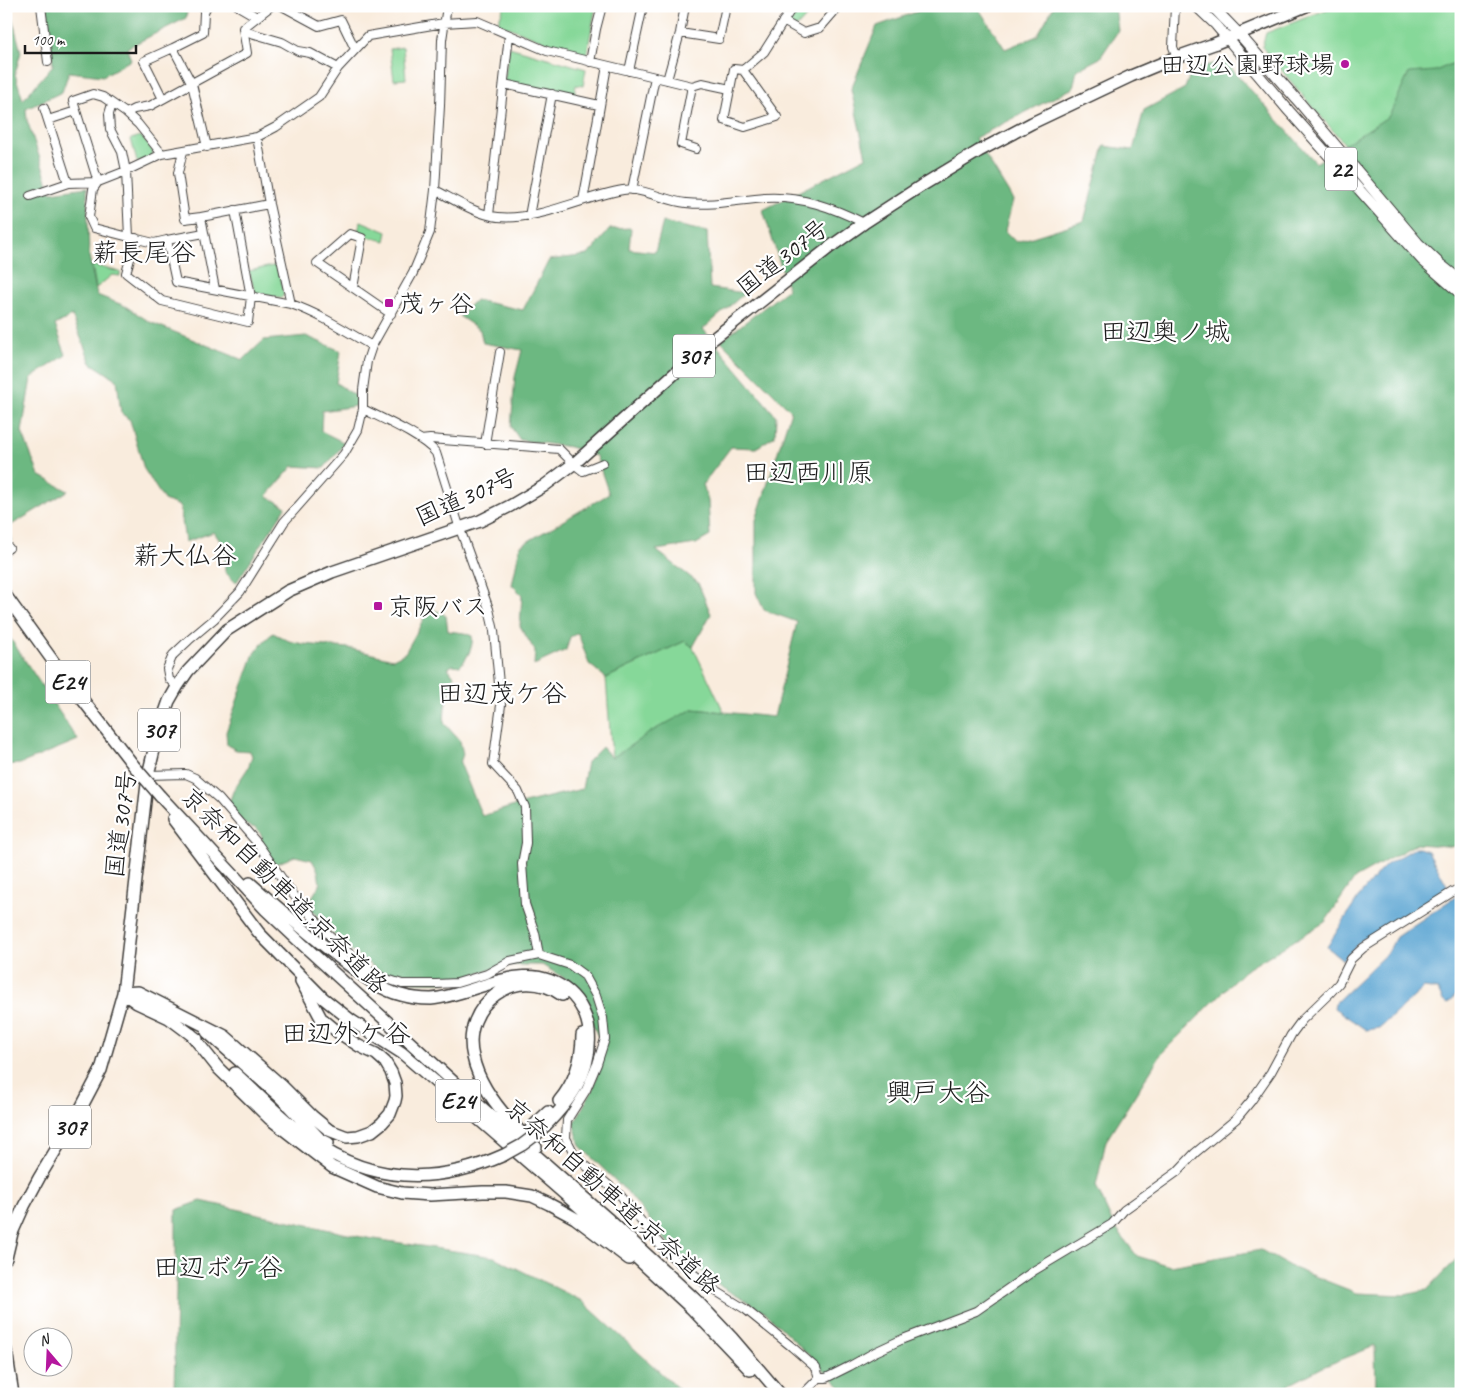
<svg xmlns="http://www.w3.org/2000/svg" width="1467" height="1400" viewBox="0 0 1467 1400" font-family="Caveat,'Klee One',sans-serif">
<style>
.green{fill:#86d899;stroke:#517a5a}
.forest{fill:#6cb881;stroke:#446a4e}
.water{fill:#5aa4d2;stroke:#3b6077}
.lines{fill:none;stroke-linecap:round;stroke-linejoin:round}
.minor-casing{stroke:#3d3b39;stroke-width:10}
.major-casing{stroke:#3d3b39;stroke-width:12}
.highway-casing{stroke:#3d3b39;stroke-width:14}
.minor{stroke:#fff;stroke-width:8}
.major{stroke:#fff;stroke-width:10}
.highway{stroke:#fff;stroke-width:11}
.highway-bridge-casing{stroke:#3d3b39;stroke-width:14;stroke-linecap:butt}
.highway-bridge{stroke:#fff;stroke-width:11}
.poi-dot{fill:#b5179e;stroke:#fff;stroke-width:2}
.labels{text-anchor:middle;stroke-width:4.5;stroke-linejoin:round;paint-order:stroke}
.shield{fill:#fff;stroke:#606060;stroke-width:1}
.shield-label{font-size:24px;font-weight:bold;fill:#1c1c1c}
.poi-label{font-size:25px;fill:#1c1c1c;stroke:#fff;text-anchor:start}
.street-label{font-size:25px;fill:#1c1c1c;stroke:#fff}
.neighbourhood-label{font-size:26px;fill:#1c1c1c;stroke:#fff}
</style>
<rect width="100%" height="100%" fill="#fff"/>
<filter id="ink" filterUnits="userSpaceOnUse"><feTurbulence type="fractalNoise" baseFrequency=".02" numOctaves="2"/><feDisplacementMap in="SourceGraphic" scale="10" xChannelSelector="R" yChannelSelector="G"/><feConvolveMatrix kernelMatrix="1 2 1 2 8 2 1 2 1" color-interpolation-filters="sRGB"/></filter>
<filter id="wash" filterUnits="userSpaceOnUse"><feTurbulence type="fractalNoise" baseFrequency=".0096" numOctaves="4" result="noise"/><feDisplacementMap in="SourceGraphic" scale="20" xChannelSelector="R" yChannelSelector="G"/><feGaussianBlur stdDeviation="1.12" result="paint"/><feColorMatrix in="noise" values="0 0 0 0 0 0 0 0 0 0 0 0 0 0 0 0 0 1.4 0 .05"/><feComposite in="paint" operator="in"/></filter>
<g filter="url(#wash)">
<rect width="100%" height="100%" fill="#f9ecdd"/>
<!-- green -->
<path class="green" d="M504 6H596L586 58 498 23Z
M793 6H816L796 28 783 21Z
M1336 6H1461V176L1380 185 1304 97 1262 47 1266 33Z
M403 47 406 79 394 80 390 49Z
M509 47 586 69 583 86 576 85 574 99 504 84Z
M141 136 153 151 152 157 137 162 131 139Z
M361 221 387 232 385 241 357 234Z
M92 265 120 272V276L112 275 96 288Z
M277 265 284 295 281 298 255 293 249 271Z
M685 641 693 647 724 712 693 709 612 758 606 678Z"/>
<!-- forest -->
<path class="forest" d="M6 6H9L21 52 15 74 23 100 53 65 47 6H188L186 18 127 48 131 60 103 76 69 72 62 92 26 109 27 120 51 192 87 187 89 256 97 295 125 306 150 322 243 360 264 340 306 336 341 351 336 383 356 396V406L322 411 321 431 345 443 324 468 293 466 267 496 286 507 236 583 225 572 224 547 214 532 185 542 180 506 164 500 144 469 130 420 121 413 117 380 91 363 72 316 55 325 66 355 31 378 22 432 39 475 68 491 8 527 12 540 6 542Z
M933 6H977L1005 49 1037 36 1054 6H1115L1118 31 1100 58 1077 70 1073 88 975 138 1013 200 1005 231 1016 242 1084 221 1104 146 1133 150 1144 110 1185 88 1192 69 1225 61 1316 163 1389 116 1409 73 1435 71 1461 60V847L1416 844 1355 878 1325 922 1244 971 1161 1054 1106 1141 1096 1186 1114 1226 1137 1256 1170 1266 1261 1250 1293 1268 1357 1293 1405 1295 1427 1290 1455 1261 1461 1258V1394H1376L1375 1346 1325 1366 1287 1386 1282 1394H848L765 1312 723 1288 672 1248 629 1194 580 1146 574 1124 595 1084 603 1047 574 984 542 965H508L445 982H416L385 975 354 953 333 934 313 911 311 899 320 884 318 871 312 860 295 856 276 864 260 850 262 836 256 828 248 826 237 818 228 805 234 789 248 768 252 756 250 751 236 750 227 745 226 732 253 656 265 640 273 633 289 641 303 644 348 648 393 659 405 653 423 621 425 611C434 609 439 611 446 616L448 631 464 633 472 636C474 646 467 659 460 666L453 665 448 668 454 676 445 707 444 723 460 741 463 754 460 763 482 816 524 803 582 789 587 762 602 747 612 758 652 731 693 709 774 717 797 622 764 610 756 593V520L791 411 721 341 788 289 763 210 866 157 851 89 877 26Z
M663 222 707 232 710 288 745 293 703 329 776 416 775 436 756 448 731 447 703 484 708 501 710 536 696 544 656 550 698 583 711 614 693 647 685 641 606 678 589 664 578 633 570 637 566 650 534 665 535 651 520 626 522 595 512 585 520 546 609 494 596 456 570 447 520 440 511 427 515 377 522 350 483 343 480 330 459 316 475 300 523 310 549 260 588 255 610 229 631 228 629 249 655 252Z
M6 632 78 740 20 764 6 765Z
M201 1201 361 1237 494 1257 582 1301 684 1394H174L176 1291V1210Z"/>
<!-- water -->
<path class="water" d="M1415 848H1419L1428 851 1448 887 1447 892 1441 893 1392 924 1362 940 1343 960 1327 947 1360 895 1380 871 1386 865Z
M1455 897 1461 898V991L1447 1004 1443 1001 1438 990 1424 988 1379 1028 1366 1030 1334 1008 1335 1003 1388 952 1396 937Z"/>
</g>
<g filter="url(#ink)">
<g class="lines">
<!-- minor casing -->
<g class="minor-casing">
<path id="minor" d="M41 6 48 62
M207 6 204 12 203 33 173 48 192 84 207 147
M238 6 257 17
M282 6 319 26 341 20 355 49
M1175 6 1173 47 1177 57
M783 21 804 33 820 28 839 6
M244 31 282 42 298 51 310 53 338 68
M680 33 719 39 726 6
M590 62 596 29 602 6
M743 70 777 117 745 127 724 120 734 69 743 70 764 52 793 6
M629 71 643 6
M667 80 680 33 685 6
M504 84 599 105
M692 86 702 83 730 89
M163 99 144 61 173 48
M112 104 109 114 110 129 122 152 126 171 129 237 154 243 167 240 176 282 291 304C320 314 346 331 372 346
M44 108 68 183
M126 113 134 109 150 106 247 53 243 28 271 6
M48 120 76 111
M257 137 269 204 291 304
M183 151 178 173 185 219 201 217
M435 190C453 199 477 215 498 217 539 221 582 197 623 190 641 187 666 201 686 203 712 206 739 200 765 198 801 196 832 207 864 223
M632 190 655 77 692 86 681 144 696 149
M30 196 68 183 98 182 126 171 162 154 257 137 276 127 319 97 338 68 368 36 444 23 477 21 547 51 655 77
M583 200C592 155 599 110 607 66
M489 215 509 35
M529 216 552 94
M129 237 94 228 89 217 93 189 98 182 73 101 93 94 103 97 126 113 138 124 162 154
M136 238 126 273 162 301 248 322 251 297 235 210
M167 240 204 233
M353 288 362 238 350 234 317 263 391 314
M215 289 201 217 269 204
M363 409C383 419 424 437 436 453L460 529 489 609 494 631 501 705 493 764 518 791 525 807 526 843 522 864 525 904 535 933 539 955
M421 440 430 439 559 449 574 464 583 471 603 463
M485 444 500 352
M6 550 9 548
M177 687 169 679 167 669 173 655 189 640 214 619 240 592 284 522 344 454 358 430 363 409V390L367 361 372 346 413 273 430 232 435 190 440 106 442 40 447 6
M148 775 186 774 195 778 219 799 258 844 292 893 327 933 362 965 381 977 402 984H436L457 983 487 974 510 961 539 955 570 965 585 976 596 996 603 1018 605 1039 597 1064 586 1090 567 1120 566 1138 576 1157 621 1196 665 1251 711 1288 745 1309 792 1347 816 1368 819 1378
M803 1394 819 1378H826L850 1366 875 1352 903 1339 976 1311 1035 1270 1112 1224 1124 1210 1177 1172 1195 1153 1236 1119 1251 1101 1271 1072 1291 1035 1302 1020 1330 993 1339 983 1351 959 1363 948 1454 891 1461 888"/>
</g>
<!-- major casing -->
<g class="major-casing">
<path id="major" d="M1196 6 1216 25 1289 111 1422 260 1461 294
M1212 6 1239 34 1299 102 1418 243 1441 265 1461 281"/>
</g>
<!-- highway casing -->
<g class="highway-casing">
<path id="highway" d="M6 596 58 668 134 766
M160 796 266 910 301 943 471 1098 607 1218 698 1302 732 1338 780 1394
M173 819 259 933 323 998 352 1021 402 1053 498 1136 615 1238 691 1308 750 1370
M250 883C278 908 307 933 337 956 357 971 377 989 401 995 411 998 422 999 431 999 477 995 527 955 569 992 580 1002 588 1017 589 1032 593 1074 567 1105 538 1133
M123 993 138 992 225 1036 282 1086 312 1116 329 1130 347 1137 358 1136 372 1131 382 1123 390 1114 395 1101 396 1096 395 1083 391 1072 385 1062 376 1054 359 1046 339 1033 321 1018 301 981
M123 993 137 1003 169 1018 197 1039
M207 1032 280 1097 320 1139 328 1143
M191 1034 218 1068 270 1119 332 1167 377 1187 402 1193 430 1195 483 1192H506L532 1196 549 1204 575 1218 629 1259
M235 1073C259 1095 284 1121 309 1139 370 1184 437 1185 504 1155
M559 1101C575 1082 582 1059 582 1035
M531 1128 548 1112
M536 1147C511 1124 480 1091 473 1057 460 1005 517 963 562 995
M6 1258 12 1233 24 1206 39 1178 81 1108 101 1070 123 993 148 775 159 729 169 701 177 687 188 671 227 630 288 591 332 572 480 521 510 506 544 486 576 462 713 339 830 247 864 223 921 186 979 151 1032 123 1131 76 1177 57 1214 44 1306 6
M6 1350 13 1394"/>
</g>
<!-- minor -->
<use href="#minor" class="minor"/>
<!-- major -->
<use href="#major" class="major"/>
<!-- highway -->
<use href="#highway" class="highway"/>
<!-- highway-bridge casing -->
<g class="highway-bridge-casing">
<path id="highway-bridge" d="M134 766 160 796
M504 1155 522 1145 538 1133"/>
</g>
<!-- highway-bridge -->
<use href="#highway-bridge" class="highway-bridge"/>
</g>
</g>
<!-- markers -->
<g class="poi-dot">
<circle cx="1345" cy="64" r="5"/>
<rect x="384" y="298" width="10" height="10" rx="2.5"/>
<rect x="373" y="601" width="10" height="10" rx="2.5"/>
</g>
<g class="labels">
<!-- shield labels -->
<g class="shield">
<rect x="1325" y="147.5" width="32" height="43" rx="4"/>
<rect x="673" y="334.5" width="42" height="43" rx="4"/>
<rect x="45.5" y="660.5" width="45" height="43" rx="4"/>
<rect x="138" y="708.5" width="42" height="43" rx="4"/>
<rect x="435.5" y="1079.5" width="45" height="43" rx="4"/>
<rect x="49" y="1105.5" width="42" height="43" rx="4"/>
</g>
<g class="shield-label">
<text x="1341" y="177">22</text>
<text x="694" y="364">307</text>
<text x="68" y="690">E24</text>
<text x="159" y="738">307</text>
<text x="458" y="1109">E24</text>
<text x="70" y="1135">307</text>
</g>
<!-- poi labels -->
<g class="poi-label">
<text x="1335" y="73" text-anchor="end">田辺公園野球場</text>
<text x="399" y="312">茂ヶ谷</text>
<text x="388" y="615">京阪バス</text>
</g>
<!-- street labels -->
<g class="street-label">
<text transform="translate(782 257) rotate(-38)" y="9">国道307号</text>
<text transform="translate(466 496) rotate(-24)" y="9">国道307号</text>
<text transform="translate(120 824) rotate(-83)" y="9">国道307号</text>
<text transform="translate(285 890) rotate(45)" y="9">京奈和自動車道;京奈道路</text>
<text transform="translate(613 1196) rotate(42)" y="9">京奈和自動車道;京奈道路</text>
</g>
<!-- neighbourhood labels -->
<g class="neighbourhood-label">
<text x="144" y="261">薪長尾谷</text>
<text x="1165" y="340">田辺奥ノ城</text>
<text x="808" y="481">田辺西川原</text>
<text x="185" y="564">薪大仏谷</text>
<text x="502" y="702">田辺茂ケ谷</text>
<text x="346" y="1042">田辺外ケ谷</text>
<text x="938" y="1101">興戸大谷</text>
<text x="218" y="1276">田辺ボケ谷</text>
</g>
</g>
<!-- margin -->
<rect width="1467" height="1400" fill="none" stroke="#fff" stroke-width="25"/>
<!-- north arrow -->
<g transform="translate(48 1352) rotate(341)"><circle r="24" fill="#ffffff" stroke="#a4a4a4"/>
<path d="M0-4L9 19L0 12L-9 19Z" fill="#b5179e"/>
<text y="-8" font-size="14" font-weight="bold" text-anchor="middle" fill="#1c1c1c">N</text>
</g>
<!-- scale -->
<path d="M25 45v8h111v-8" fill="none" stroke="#1c1c1c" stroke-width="2.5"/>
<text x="32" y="45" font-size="15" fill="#1c1c1c" stroke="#ffffff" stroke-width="4" paint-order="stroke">100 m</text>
</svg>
